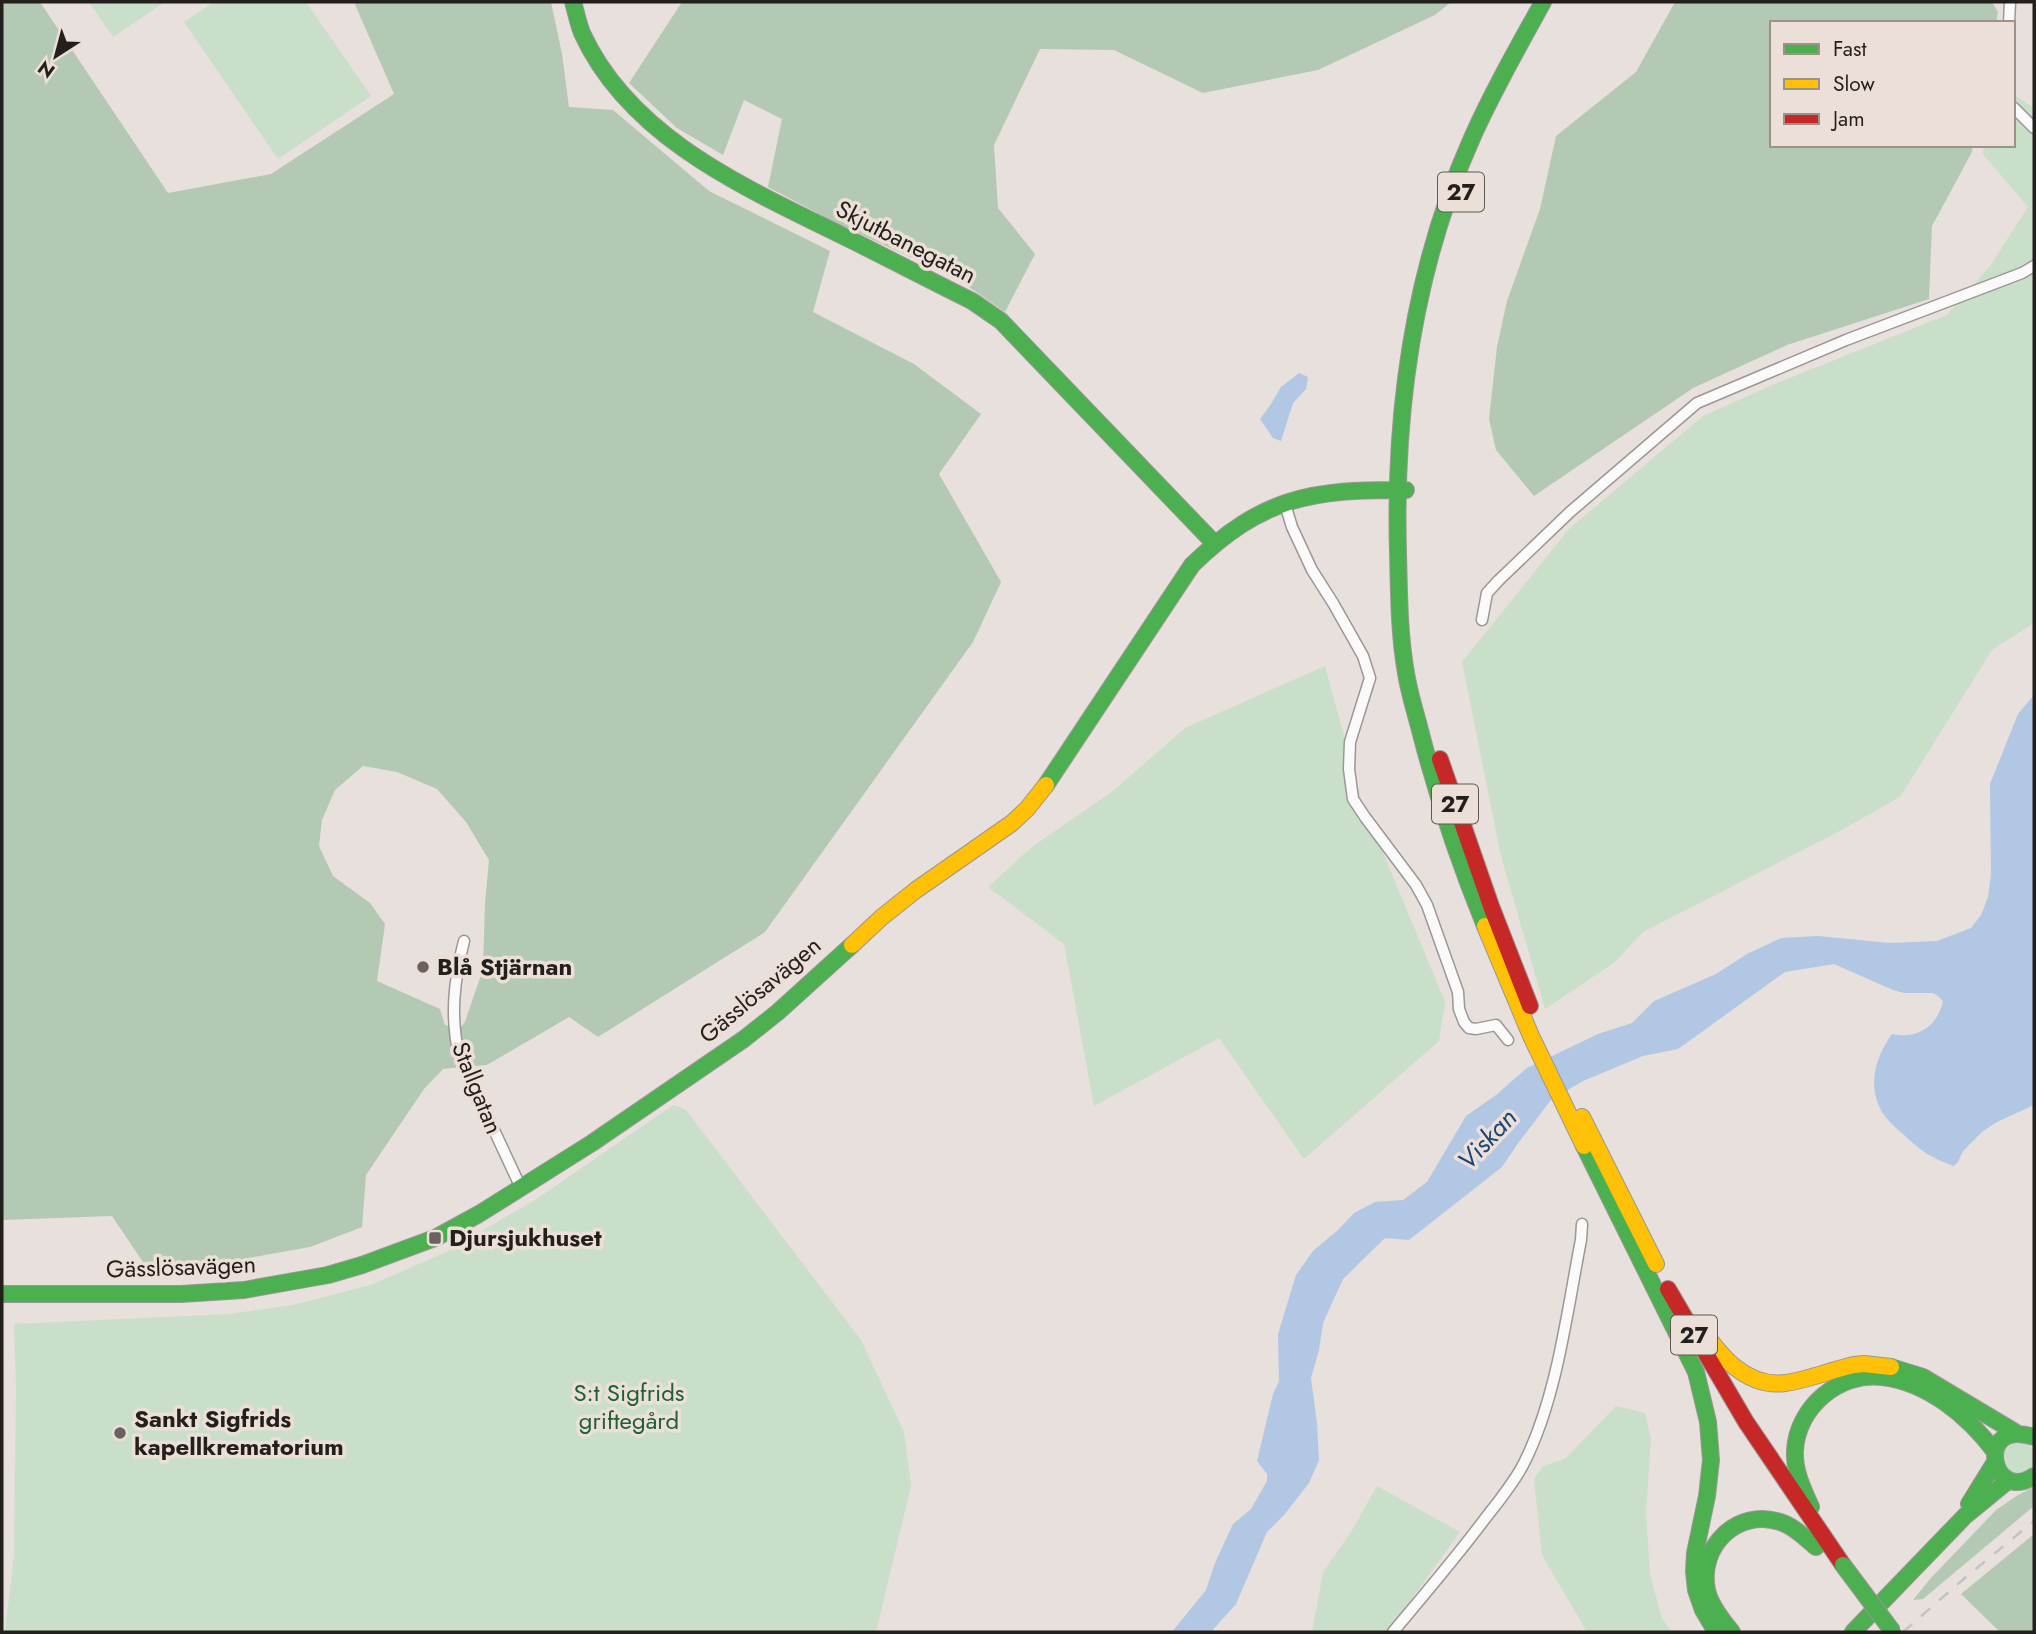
<svg xmlns="http://www.w3.org/2000/svg" width="2036" height="1634" viewBox="0 0 2036 1634" font-family="Jost,sans-serif">
<style>
.green{fill:#c9dfca}
.forest{fill:#b3c9b3;fill-rule:evenodd}
.water{fill:#b2c7e3}
.lines{fill:none;stroke-linecap:round;stroke-linejoin:round}
.street-casing{stroke:#9c9794;stroke-width:13}
.fast-casing{stroke:#9c9794;stroke-width:18}
.slow-casing{stroke:#9c9794;stroke-width:18}
.jam-casing{stroke:#9c9794;stroke-width:18}
.street{stroke:#fbfafa;stroke-width:10}
.fast{stroke:#4caf50;stroke-width:16}
.slow{stroke:#ffc107;stroke-width:16}
.jam{stroke:#c62828;stroke-width:16}
.rail{stroke:#c4c2c2;stroke-width:2.5;stroke-dasharray:12 12;stroke-linecap:butt}
.fast-bridge-casing{stroke:#9c9794;stroke-width:18;stroke-linecap:butt}
.fast-bridge{stroke:#4caf50;stroke-width:16}
.poi-dot{fill:#68635f;stroke:#ecdfd7;stroke-width:2.5}
.labels{text-anchor:middle;stroke-width:7;stroke-linejoin:round;paint-order:stroke}
.shield{fill:#ecdfd7;stroke:#5f5954;stroke-width:2}
.shield-label{font-size:23px;font-weight:bold;fill:#231f1c}
.street-label{font-size:24px;fill:#231f1c;stroke:#ecdfd7}
.poi-label{font-size:24px;font-weight:bold;fill:#231f1c;stroke:#ecdfd7;text-anchor:start}
.park-label{font-size:24px;fill:#1c6134;stroke:#ecdfd7}
.water-label{font-size:26px;font-style:italic;fill:#194579;stroke:#ecdfd7}
</style>
<rect width="100%" height="100%" fill="#e7e0dc"/>
<!-- green -->
<path class="green" d="M89 2H165L113 37Z
M214 2H306L371 96 278 159 184 22Z
M2013 94 2034 108V623L1992 650 1900 797 1836 833 1643 932 1615 962 1545 1009 1501 856 1462 662 1569 529 1703 416 1770 386 1947 315 1990 266 2028 207 1982 153 1986 145H2013Z
M1325 666 1362 802 1445 1002 1439 1041 1304 1159 1219 1038 1094 1106 1064 944 988 887 1032 847 1113 791 1185 728Z
M673 1105 686 1110 861 1340 904 1432 911 1486 876 1632H5L14 1555 16 1385 14 1324 229 1314 293 1305 371 1285 446 1252 535 1200Z
M1616 1406 1645 1413 1651 1439 1646 1512 1650 1574 1662 1619 1672 1632H1587L1542 1555 1534 1479 1542 1467 1566 1458Z
M2003 1458a16 16 0 1 1 32 0a16 16 0 1 1-32 0Z
M1377 1486 1460 1532 1388 1632H1312L1323 1572 1351 1532Z"/>
<!-- forest -->
<path class="forest" d="M2 2H40L168 193 271 174 394 94 354 2H551L562 54 569 107 613 110 709 191 830 251 813 312 914 364 981 414 939 474 1001 582 973 642 765 932 598 1037 569 1017 487 1065 443 1069 424 1089 366 1175 362 1227 310 1247 226 1262H143L112 1216 2 1220ZM363 766 397 772 437 789 466 822 489 860 485 903 483 969 465 1022 460 1028 445 1025 440 1009 377 981 385 924 370 903 333 876 319 846 322 820 335 790Z
M682 2H1451L1435 15 1318 70 1203 93 1114 50 1040 49 994 145 998 208 1035 254 1005 312 956 278 836 223 768 187 782 119 744 100 723 155 677 128 629 83Z
M1675 2H1992L1998 12 1996 23H1772V145H1973L1972 152 1932 226 1929 299 1787 345 1693 388 1534 496 1496 450 1489 419 1497 347 1507 301 1540 209 1556 136 1636 72Z
M2034 1487V1506L1923 1599 1913 1600 1931 1578 1996 1510 2018 1495Z
M2034 1534V1632H2000L1961 1594Z"/>
<!-- water -->
<path class="water" d="M1299 373 1308 377 1306 389 1293 403 1281 441 1273 438 1260 419 1271 404 1281 387Z
M2034 695V1105L1997 1122 1983 1131 1963 1151 1958 1162 1954 1166C1931 1158 1921 1151 1903 1134 1897 1129 1889 1122 1884 1115 1866 1089 1875 1057 1892 1034 1917 1040 1938 1026 1943 1001L1938 996 1933 993H1904L1893 990 1834 964 1785 972 1678 1049 1643 1056 1583 1081 1551 1100 1519 1142 1502 1167 1409 1240 1385 1238 1343 1279 1323 1323 1319 1350 1311 1378 1317 1423 1319 1460 1309 1483 1284 1515 1267 1532 1236 1604 1211 1632H1172L1206 1590 1215 1563 1233 1524 1251 1509 1267 1481V1474L1257 1461 1273 1394 1279 1381 1278 1334 1296 1275 1313 1251 1338 1230 1354 1213 1375 1202 1403 1200 1427 1182 1466 1116 1496 1095 1527 1068 1598 1034 1632 1023 1654 1001 1716 974 1747 954 1781 938 1818 936 1890 943 1937 941 1971 928 1981 915 1988 897 1991 874 1990 784 2018 714Z"/>
<g class="lines">
<!-- street casing -->
<g class="street-casing">
<path id="street" d="M2009 23 2010 2
M2013 107 2034 128
M1285 504 1292 527 1312 570 1333 603 1363 656 1370 678 1350 742 1349 769 1353 799 1365 817 1416 885 1427 905 1458 992 1459 1009 1464 1022 1469 1028 1476 1029 1496 1025 1508 1040
M1482 620 1487 593 1499 580 1570 512 1697 403 1846 340 2022 273 2034 266
M464 941C454 980 450 1017 459 1055L521 1188
M1393 1632C1423 1596 1453 1561 1481 1524 1496 1504 1513 1485 1524 1463 1557 1398 1567 1311 1581 1240L1582 1224"/>
</g>
<!-- fast casing -->
<g class="fast-casing">
<path id="fast" d="M573 2C576 12 578 23 582 33 630 138 746 188 843 236 886 257 929 280 972 301L1001 321 1214 543
M1046 785 1192 565C1262 497 1312 489 1406 490
M1485 926C1459 862 1437 797 1420 730 1415 711 1409 692 1406 673 1399 634 1399 592 1398 552 1394 411 1414 268 1472 138 1493 91 1518 47 1543 2
M1584 1146 1696 1372 1708 1422 1711 1460 1707 1496 1695 1553 1694 1571 1696 1590 1703 1610 1716 1632
M2 1294H181L244 1290 328 1275 362 1265 435 1238 479 1214 592 1143 744 1039 778 1012 852 945
M1891 1367 1923 1377 2015 1432
M2034 1437C1974 1417 1991 1505 2034 1476
M1969 1504 1995 1462
M1811 1507C1803 1489 1794 1471 1795 1451 1797 1407 1839 1372 1882 1377 1928 1382 1969 1417 1995 1452
M1732 1632C1722 1620 1710 1605 1707 1590 1698 1546 1738 1508 1780 1522 1794 1526 1805 1538 1816 1547
M1853 1632 1965 1516 2009 1480"/>
</g>
<!-- slow casing -->
<g class="slow-casing">
<path id="slow" d="M1485 926 1531 1036 1584 1146
M852 945 882 917 916 890 1012 823 1027 809 1046 785
M1582 1117 1656 1264
M1699 1325C1719 1354 1745 1388 1785 1383 1808 1380 1831 1370 1854 1365L1864 1364 1891 1367"/>
</g>
<!-- jam casing -->
<g class="jam-casing">
<path id="jam" d="M1440 759 1491 906 1530 1006
M1668 1289 1746 1422 1843 1565"/>
</g>
<!-- street -->
<use href="#street" class="street"/>
<!-- fast -->
<use href="#fast" class="fast"/>
<!-- slow -->
<use href="#slow" class="slow"/>
<!-- jam -->
<use href="#jam" class="jam"/>
<!-- rail -->
<path class="rail" d="M1903 1632 1966 1577 2034 1521"/>
<!-- fast-bridge casing -->
<g class="fast-bridge-casing">
<path id="fast-bridge" d="M1843 1565 1893 1632"/>
</g>
<!-- fast-bridge -->
<use href="#fast-bridge" class="fast-bridge"/>
</g>
<!-- markers -->
<g class="poi-dot">
<circle cx="423" cy="967" r="7"/>
<rect x="428" y="1231" width="14" height="14" rx="3.5"/>
<circle cx="120" cy="1433" r="7"/>
</g>
<g class="labels">
<!-- shield labels -->
<g class="shield">
<rect x="1438" y="172.5" width="46" height="39" rx="5"/>
<rect x="1432" y="784.5" width="46" height="39" rx="5"/>
<rect x="1671" y="1315.5" width="46" height="39" rx="5"/>
</g>
<g class="shield-label">
<text x="1461" y="200">27</text>
<text x="1455" y="812">27</text>
<text x="1694" y="1343">27</text>
</g>
<!-- street labels -->
<g class="street-label">
<text transform="translate(906 242) rotate(27)" y="8">Skjutbanegatan</text>
<text transform="translate(760 990) rotate(-40)" y="8">Gässlösavägen</text>
<text transform="translate(477 1088) rotate(68)" y="8">Stallgatan</text>
<text transform="translate(181 1267) rotate(-2)" y="8">Gässlösavägen</text>
</g>
<!-- poi labels -->
<g class="poi-label">
<text x="437" y="975">Blå Stjärnan</text>
<text x="449" y="1246">Djursjukhuset</text>
<text x="134" y="1427">Sankt Sigfrids<tspan x="134" dy="28">kapellkrematorium</tspan></text>
</g>
<!-- park labels -->
<g class="park-label">
<text x="629" y="1401">S:t Sigfrids<tspan x="629" dy="28">griftegård</tspan></text>
</g>
<!-- water labels -->
<g class="water-label">
<text transform="translate(1487 1139) rotate(-47)" y="9">Viskan</text>
</g>
</g>
<!-- border -->
<rect width="2036" height="1634" fill="none" stroke="#231f1c" stroke-width="7"/>
<!-- legend -->
<rect x="1770" y="21" width="245" height="126" fill="#ecdfd7" stroke="#9c928c" stroke-width="2"/>
<rect x="1784" y="44" width="35" height="10" fill="#4caf50" stroke="#9c928c" stroke-width="2"/>
<text x="1833" y="56" font-size="21" fill="#231f1c">Fast</text>
<rect x="1784" y="79" width="35" height="10" fill="#ffc107" stroke="#9c928c" stroke-width="2"/>
<text x="1833" y="91" font-size="21" fill="#231f1c">Slow</text>
<rect x="1784" y="114" width="35" height="10" fill="#c62828" stroke="#9c928c" stroke-width="2"/>
<text x="1833" y="126" font-size="21" fill="#231f1c">Jam</text>
<!-- north arrow -->
<g transform="translate(56 56) rotate(216)" stroke="#ecdfd7" stroke-width="5" paint-order="stroke">
<path d="M0-5L12 26L0 18L-12 26Z" fill="#231f1c"/>
<text y="-10" font-size="19" font-weight="bold" text-anchor="middle" fill="#231f1c">N</text>
</g>
</svg>
